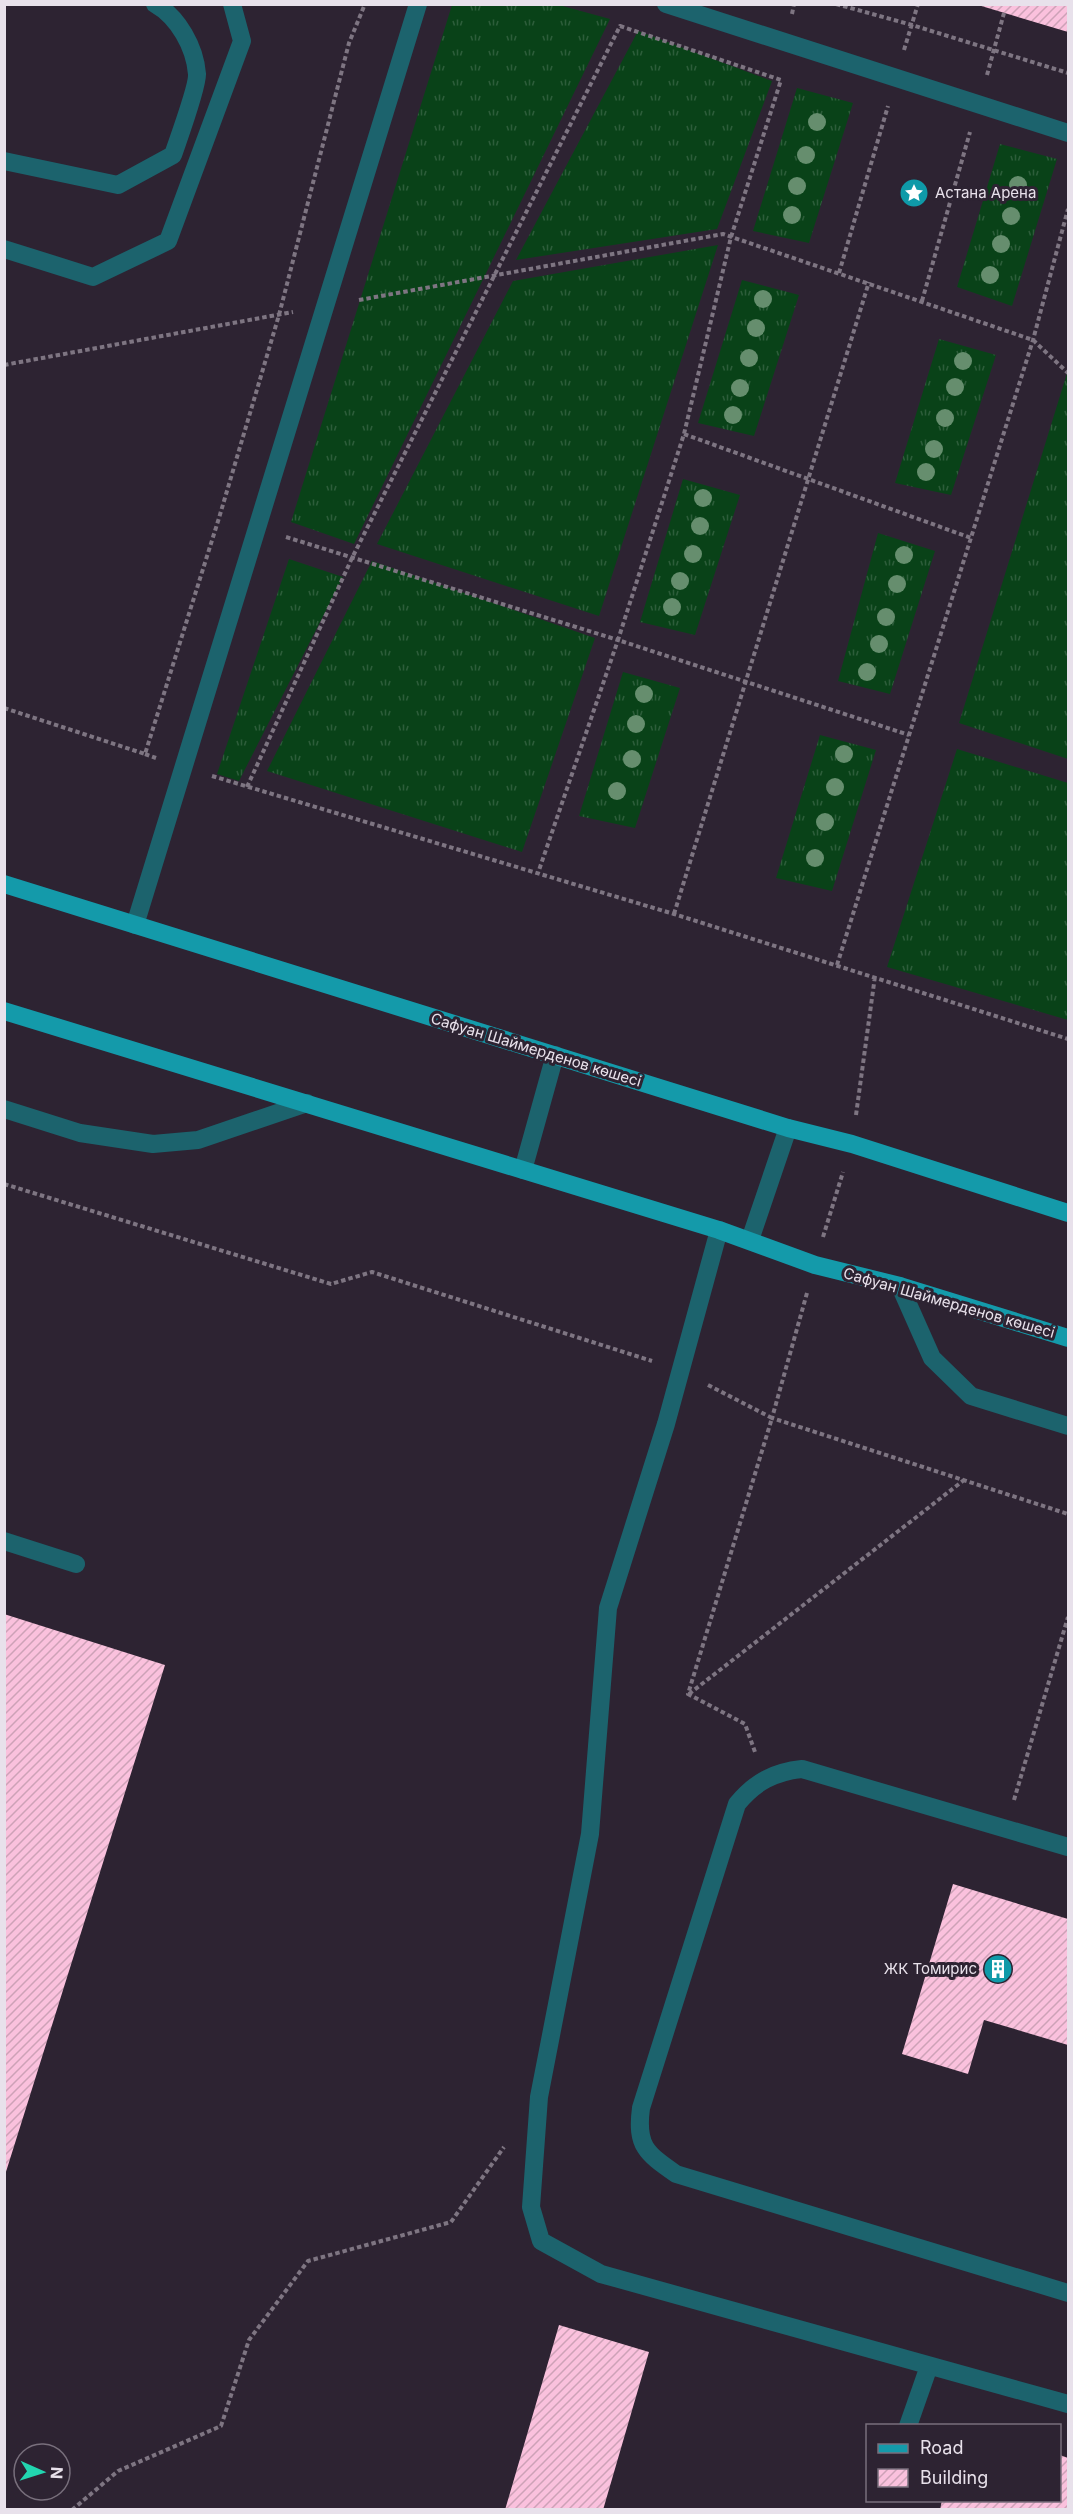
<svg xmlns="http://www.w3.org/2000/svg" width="1073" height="2514" viewBox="0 0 1073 2514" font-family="Inter,sans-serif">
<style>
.grass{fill:url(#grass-tufts)}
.building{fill:url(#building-hatch)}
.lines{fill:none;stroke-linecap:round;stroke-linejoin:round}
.path{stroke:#7e7582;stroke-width:4;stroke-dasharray:4.5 3;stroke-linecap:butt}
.minor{stroke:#1c636d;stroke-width:18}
.major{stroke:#149aaa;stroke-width:18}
.tree{fill:#668e6e}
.labels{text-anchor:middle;stroke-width:6;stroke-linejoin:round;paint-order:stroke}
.poi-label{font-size:15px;fill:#e8e1eb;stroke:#2d2332;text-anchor:start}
.street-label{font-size:15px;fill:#e8e1eb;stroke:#2d2332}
</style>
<defs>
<pattern id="grass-tufts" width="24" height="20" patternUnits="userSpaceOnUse" patternTransform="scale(1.5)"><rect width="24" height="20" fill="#094218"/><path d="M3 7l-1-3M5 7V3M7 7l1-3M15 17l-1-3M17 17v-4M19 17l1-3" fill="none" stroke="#2d5d3a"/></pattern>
<pattern id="building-hatch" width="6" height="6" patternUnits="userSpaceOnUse" patternTransform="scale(1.5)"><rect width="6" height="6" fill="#fac1dd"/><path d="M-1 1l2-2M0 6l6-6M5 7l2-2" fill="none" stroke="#cda2b7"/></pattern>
</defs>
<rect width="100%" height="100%" fill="#2d2332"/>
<!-- grass -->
<path class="grass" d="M452 5H559L610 19 354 544 291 522Z
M638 31 772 81 717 229 516 260Z
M797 88 853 103 809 243 753 231Z
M1000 144 1057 159 1012 306 957 287Z
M718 245 599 616 377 544 513 281Z
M742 280 799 295 754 436 698 423Z
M939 339 996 355 951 495 895 483Z
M1068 370V759L959 723Z
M683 479 740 495 695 635 640 622Z
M878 533 935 551 890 694 838 681Z
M289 559 343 577 239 781 217 774Z
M372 561 595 638 522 852 267 771Z
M623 672 680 688 635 828 579 816Z
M820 735 876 750 832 891 776 878Z
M957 749 1068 783V1020L887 967Z"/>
<!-- building -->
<path class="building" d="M978 4H1068V32L978 5Z
M4 1614 165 1665 5 2175H4Z
M953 1884 1068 1919V2045L984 2020 968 2074 902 2054Z
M559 2325 649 2352 603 2510H505Z
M1060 2455 1068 2458V2510H940L942 2500H1060Z"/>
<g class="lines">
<!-- path -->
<path class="path" d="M836 4 912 25 1068 73
M792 14 794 4
M904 50 918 4
M987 75 1004 13
M839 273 888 106
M359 300 723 234 1033 340 1068 373
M922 301 970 132
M4 365 293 312
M684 434 971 538
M286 537 618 640 538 873
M4 708 145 754 219 518 279 315 349 43 365 4
M145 754 156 758
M212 776 674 914 1068 1039
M247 787 352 558 620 26 781 80 731 237 684 434 618 640 909 735
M674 914 869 282
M837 965 1033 340 1068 209
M856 1115 875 976
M4 1184 331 1284 372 1272 652 1361
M823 1237 843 1172
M807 1293 772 1418 1068 1514
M708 1385 772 1418 688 1694 745 1724 755 1752
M689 1694 964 1480
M1014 1800 1068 1617
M72 2510 118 2471 221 2426 249 2340 308 2261 451 2222 504 2147"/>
<!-- minor -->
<path class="minor" d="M666 4 1068 133
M4 161 118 185 173 155C178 140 198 86 197 74 195 47 178 17 155 4
M4 249 93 277 168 241 242 41 232 4
M135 925 418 4
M4 1109 80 1133 153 1144 198 1140 307 1103
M523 1170 555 1055
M719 1230 666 1424 608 1608 590 1834 539 2097 531 2207 541 2241 601 2274 1068 2404
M750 1240 788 1128
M900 1286 932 1358 971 1396 1068 1426
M4 1541 76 1564
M1068 1847 802 1769C774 1772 755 1782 737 1804L641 2108C636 2146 646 2153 676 2174L1068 2293
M908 2426 929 2366"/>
<!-- major -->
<path class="major" d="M4 884 788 1128 852 1144 1068 1213
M4 1011 719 1230 815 1265 900 1286 1068 1338"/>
</g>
<!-- trees -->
<g class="tree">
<circle cx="817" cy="122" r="9"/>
<circle cx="806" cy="155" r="9"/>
<circle cx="1018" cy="185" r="9"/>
<circle cx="797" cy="186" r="9"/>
<circle cx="792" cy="215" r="9"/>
<circle cx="1011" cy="216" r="9"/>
<circle cx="1001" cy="244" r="9"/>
<circle cx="990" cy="275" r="9"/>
<circle cx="763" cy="299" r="9"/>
<circle cx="756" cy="328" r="9"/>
<circle cx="749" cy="358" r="9"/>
<circle cx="963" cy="361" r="9"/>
<circle cx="955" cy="387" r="9"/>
<circle cx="740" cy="388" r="9"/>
<circle cx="733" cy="415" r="9"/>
<circle cx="945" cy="418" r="9"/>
<circle cx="934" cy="449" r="9"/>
<circle cx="926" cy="472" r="9"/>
<circle cx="703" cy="498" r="9"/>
<circle cx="700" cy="526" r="9"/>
<circle cx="693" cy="554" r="9"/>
<circle cx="904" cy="555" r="9"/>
<circle cx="680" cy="581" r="9"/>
<circle cx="897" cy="584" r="9"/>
<circle cx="672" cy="607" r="9"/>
<circle cx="886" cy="617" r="9"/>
<circle cx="879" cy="644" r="9"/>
<circle cx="867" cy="672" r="9"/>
<circle cx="644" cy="694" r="9"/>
<circle cx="636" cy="724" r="9"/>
<circle cx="844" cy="754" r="9"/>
<circle cx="632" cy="759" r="9"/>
<circle cx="835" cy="787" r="9"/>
<circle cx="617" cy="791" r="9"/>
<circle cx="825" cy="822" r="9"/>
<circle cx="815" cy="858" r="9"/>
</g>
<!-- icons -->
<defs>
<g id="sight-disc" transform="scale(1.5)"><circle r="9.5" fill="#0f9aa8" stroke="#2d2332"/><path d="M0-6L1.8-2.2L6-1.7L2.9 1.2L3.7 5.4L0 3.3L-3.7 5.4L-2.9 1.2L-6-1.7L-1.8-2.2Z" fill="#fff"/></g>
<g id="building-disc" transform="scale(1.5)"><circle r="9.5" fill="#0f9aa8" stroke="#2d2332"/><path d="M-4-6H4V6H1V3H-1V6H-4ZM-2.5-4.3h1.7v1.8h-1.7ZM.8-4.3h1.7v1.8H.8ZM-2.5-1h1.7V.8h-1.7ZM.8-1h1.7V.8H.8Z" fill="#fff"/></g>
</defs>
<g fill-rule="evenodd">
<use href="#sight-disc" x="914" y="193"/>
<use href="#building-disc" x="998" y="1969"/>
</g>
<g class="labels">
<!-- poi labels -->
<g class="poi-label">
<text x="935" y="198">Астана Арена</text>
<text x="977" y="1974" text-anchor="end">ЖК Томирис</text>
</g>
<!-- street labels -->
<g class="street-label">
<text transform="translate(536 1050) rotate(17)" y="5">Сафуан Шаймерденов көшесі</text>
<text transform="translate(949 1303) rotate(16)" y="5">Сафуан Шаймерденов көшесі</text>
</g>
</g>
<!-- border -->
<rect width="1073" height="2514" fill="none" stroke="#e8e1eb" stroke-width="12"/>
<!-- legend -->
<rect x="866" y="2424" width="195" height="78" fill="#2d2332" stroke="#786f7c" stroke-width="1.5"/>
<rect x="878" y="2444" width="30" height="9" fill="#149aaa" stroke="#786f7c" stroke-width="1.5"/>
<text x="920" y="2454" font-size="18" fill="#e8e1eb">Road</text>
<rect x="878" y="2469" width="30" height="18" fill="url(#building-hatch)" stroke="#786f7c" stroke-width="1.5"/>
<text x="920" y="2484" font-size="18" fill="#e8e1eb">Building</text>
<!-- north arrow -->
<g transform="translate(42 2472) rotate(93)"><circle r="28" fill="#2d2332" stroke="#786f7c" stroke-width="1.5"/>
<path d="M0-4.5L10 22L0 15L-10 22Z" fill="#22d5af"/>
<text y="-9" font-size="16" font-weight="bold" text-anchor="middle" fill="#e8e1eb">N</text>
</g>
</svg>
